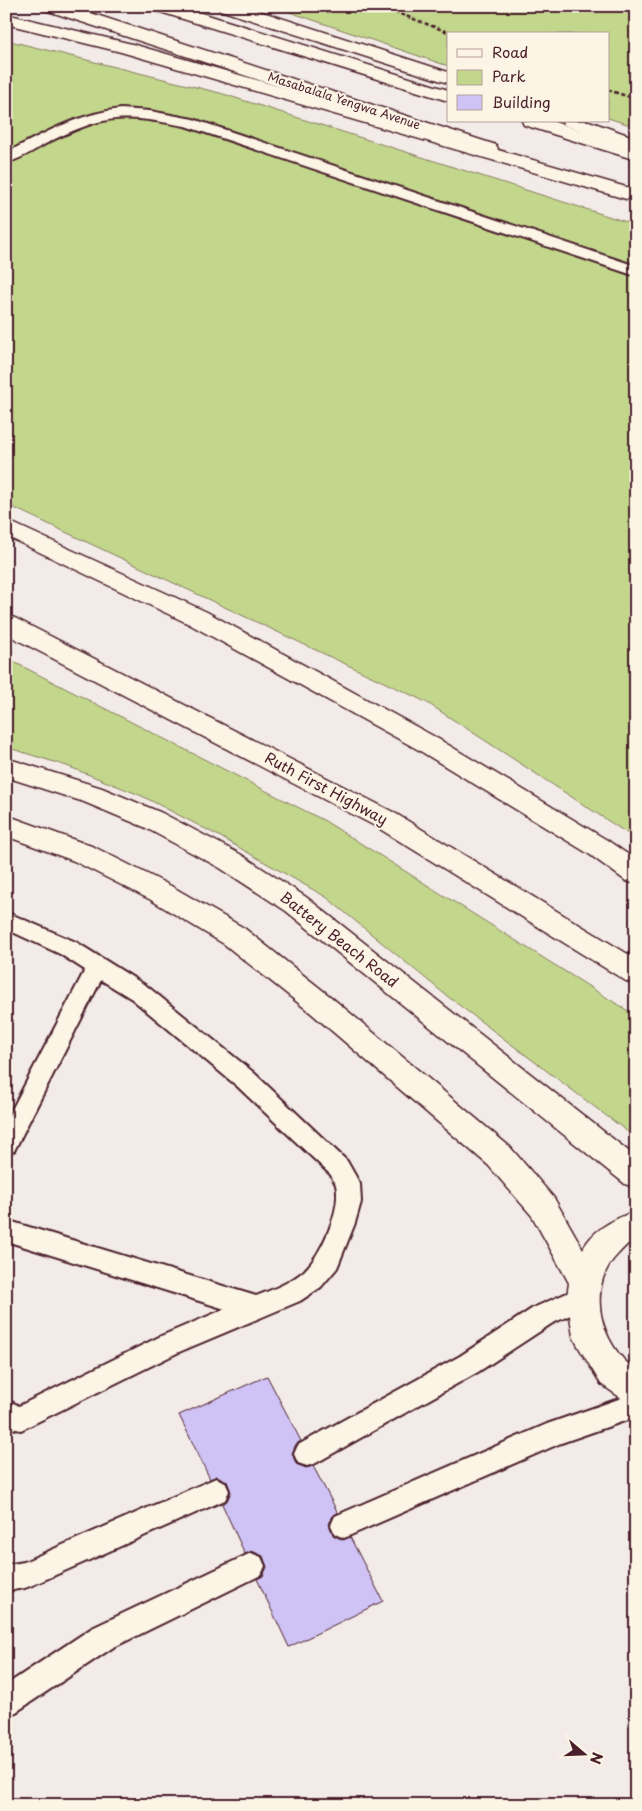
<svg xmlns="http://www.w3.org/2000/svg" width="642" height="1811" viewBox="0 0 642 1811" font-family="'Playpen Sans',sans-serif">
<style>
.green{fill:#c2d78c;stroke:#867b5c}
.building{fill:#cfc2f4;stroke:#4a1f2b}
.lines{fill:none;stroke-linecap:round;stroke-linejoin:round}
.lane-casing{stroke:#4a1f2b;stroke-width:4}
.street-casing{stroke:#4a1f2b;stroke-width:3}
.secondary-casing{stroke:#4a1f2b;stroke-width:3}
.primary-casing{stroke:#4a1f2b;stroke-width:3}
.highway-casing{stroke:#4a1f2b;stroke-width:3}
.path{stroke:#4a1f2b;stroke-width:2.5;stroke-dasharray:4 2.5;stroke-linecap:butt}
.lane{fill:#fcf5e5;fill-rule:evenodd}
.street{fill:#fcf5e5;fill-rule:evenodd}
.secondary{fill:#fcf5e5;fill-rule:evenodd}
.primary{fill:#fcf5e5;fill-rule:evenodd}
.highway{fill:#fcf5e5;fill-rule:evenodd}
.labels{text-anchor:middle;stroke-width:4;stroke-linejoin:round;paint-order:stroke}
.far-street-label{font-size:12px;fill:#4a1f2b;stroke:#fcf5e5}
.street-label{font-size:15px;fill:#4a1f2b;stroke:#fcf5e5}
</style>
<rect width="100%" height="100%" fill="#f3ebe8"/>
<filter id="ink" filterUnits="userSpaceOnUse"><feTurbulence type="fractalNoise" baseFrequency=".02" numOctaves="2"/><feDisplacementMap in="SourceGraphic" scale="10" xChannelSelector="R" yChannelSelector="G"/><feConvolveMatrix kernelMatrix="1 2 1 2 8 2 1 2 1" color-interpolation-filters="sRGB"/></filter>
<g filter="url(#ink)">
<!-- green -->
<path class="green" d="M272 6H636V127L608 118V34H448V66Z
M6 40 220 93 636 225V839L426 702 6 504Z
M6 658 325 821 636 1016V1138L447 996 326 897 217 835 142 796 67 766 6 747Z"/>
<!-- building -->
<path class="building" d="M267 1376 301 1441 296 1444 292 1453 296 1464 306 1468 313 1466 338 1513 333 1515 329 1524 333 1535 343 1540 350 1537 383 1601 289 1647 257 1579 263 1576 267 1567 263 1556 252 1551 245 1554 222 1504 227 1501 231 1492 227 1481 217 1476 210 1479 179 1415Z"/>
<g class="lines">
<!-- lane casing -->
<g class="lane-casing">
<path id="lane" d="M121 109 150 111 193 119 636 266V276L185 126C125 115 108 113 51 141 37 148 22 159 6 163V153C42 134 80 113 121 109Z
M6 912 76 942 148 987 253 1072 347 1161 360 1184 361 1202 355 1223 337 1268 321 1287 300 1301 179 1352 21 1430 6 1427V1399L19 1406 161 1336 225 1309 6 1241V1220L256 1296C272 1290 290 1283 304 1271 321 1255 342 1209 336 1185 335 1182 332 1178 331 1175L237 1086 132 999 101 980 14 1151 6 1154V1121L85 970 60 954 6 929Z
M583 1286 592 1289 595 1297 592 1305 551 1324 478 1372 316 1463 307 1466 298 1463 294 1454 298 1445 460 1356 533 1308Z
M636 1393V1417L561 1443 344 1538 335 1534 331 1525 335 1516 547 1424Z
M216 1478 225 1482 229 1491 225 1500 35 1584 25 1588 6 1591V1565L24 1562Z
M251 1553 261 1557 265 1566 261 1575 112 1648 16 1712 6 1716V1685L92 1628Z"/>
</g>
<!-- street casing -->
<g class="street-casing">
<path id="street" d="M6 758 102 788 162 813 240 854 306 897 636 1157V1188L625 1184 286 911 220 868 144 827 84 802 6 777Z
M6 815 94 847 171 886 244 928 331 997 510 1147 554 1198 583 1249C593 1229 616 1218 636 1211V1239C628 1242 624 1248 618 1254 585 1287 600 1345 636 1370V1404L624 1400 601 1384 578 1346 573 1336 567 1297 569 1283 532 1216 488 1165 311 1013 224 944 151 900 74 861 6 836Z"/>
</g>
<!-- secondary casing -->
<g class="secondary-casing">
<path id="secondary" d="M43 6H69L496 145 498 149 496 153 489 155 482 153 45 10Z
M152 6H179L448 90V101L154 10Z
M522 121H551L636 148V160L524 125Z"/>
</g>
<!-- primary casing -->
<g class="primary-casing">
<path id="primary" d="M218 6H244L448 72V83L220 10Z
M6 14 132 44 633 189 636 193 633 197 626 199 619 197 121 52 6 24Z
M562 121H589L636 138V150L564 125Z"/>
</g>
<!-- highway casing -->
<g class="highway-casing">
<path id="highway" d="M6 520 207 612 435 737 607 840 636 860V884L626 881 589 854 417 749 189 624 6 536Z
M6 616 15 618 393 812 636 959V984L626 981 375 826 6 634Z"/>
</g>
<!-- path -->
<path class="path" d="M369 6 403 15 453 34
M608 90 636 99"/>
<!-- lane -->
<use href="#lane" class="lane"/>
<!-- street -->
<use href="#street" class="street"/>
<!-- secondary -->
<use href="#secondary" class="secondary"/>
<!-- primary -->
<use href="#primary" class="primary"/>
<!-- highway -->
<use href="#highway" class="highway"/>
</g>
</g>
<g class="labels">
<!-- far-street labels -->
<g class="far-street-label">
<text transform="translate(344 101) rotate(18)" y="4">Masabalala Yengwa Avenue</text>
</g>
<!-- street labels -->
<g class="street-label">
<text transform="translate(326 789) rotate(28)" y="5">Ruth First Highway</text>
<text transform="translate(339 940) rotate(38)" y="5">Battery Beach Road</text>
</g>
</g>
<!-- margin -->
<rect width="642" height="1811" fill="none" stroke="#fcf5e5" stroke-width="25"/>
<rect x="12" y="12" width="617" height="1786" fill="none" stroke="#4a1f2b" stroke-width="2" filter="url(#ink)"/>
<!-- legend -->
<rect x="447" y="32" width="162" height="90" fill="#fcf5e5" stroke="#b59f9b"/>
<rect x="457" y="49" width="25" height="8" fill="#fcf5e5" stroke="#b59f9b"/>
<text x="492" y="58" font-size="15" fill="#4a1f2b">Road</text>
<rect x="457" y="70" width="25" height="15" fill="#c2d78c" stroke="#b59f9b"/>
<text x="492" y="82" font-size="15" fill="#4a1f2b">Park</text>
<rect x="457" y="95" width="25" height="15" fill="#cfc2f4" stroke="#b59f9b"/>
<text x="492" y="108" font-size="15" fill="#4a1f2b">Building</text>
<!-- north arrow -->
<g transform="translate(584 1754) rotate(109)" stroke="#fcf5e5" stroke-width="4" paint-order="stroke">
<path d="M0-4L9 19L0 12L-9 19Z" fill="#4a1f2b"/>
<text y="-8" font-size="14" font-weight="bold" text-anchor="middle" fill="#4a1f2b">N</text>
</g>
</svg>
